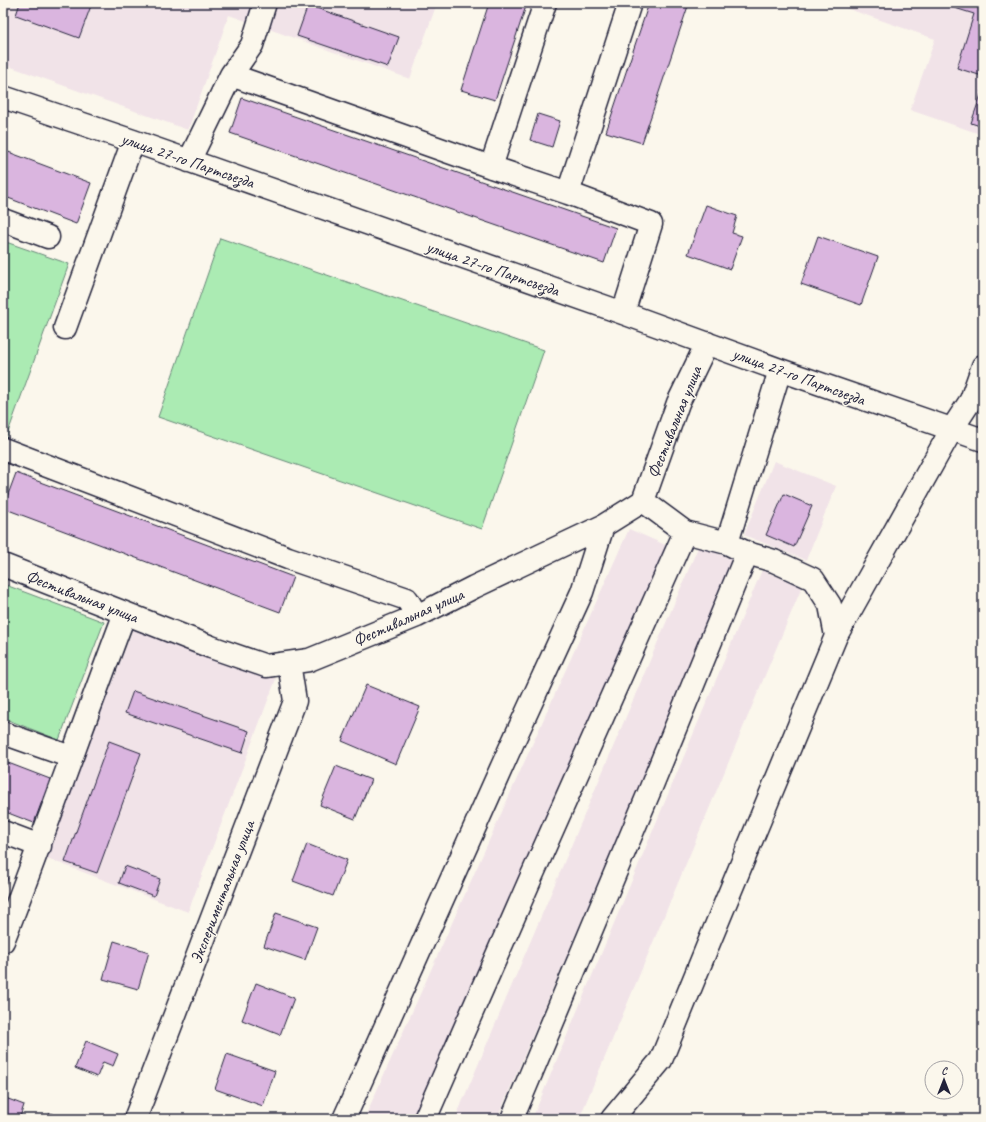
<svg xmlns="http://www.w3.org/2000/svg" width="986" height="1122" viewBox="0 0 986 1122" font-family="Caveat,sans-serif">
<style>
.built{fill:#f1e3e8}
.green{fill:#abebb3;stroke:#668677}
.building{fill:#dab5df;stroke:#22223b}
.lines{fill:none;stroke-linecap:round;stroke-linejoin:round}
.minor-casing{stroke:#22223b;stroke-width:25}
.minor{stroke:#fbf7ec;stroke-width:22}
.labels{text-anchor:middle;stroke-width:3;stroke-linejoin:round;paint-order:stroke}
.street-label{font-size:17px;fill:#22223b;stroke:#fbf7ec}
</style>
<rect width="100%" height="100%" fill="#fbf7ec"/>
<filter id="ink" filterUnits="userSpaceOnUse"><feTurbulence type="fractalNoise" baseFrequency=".025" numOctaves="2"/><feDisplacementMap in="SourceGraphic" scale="8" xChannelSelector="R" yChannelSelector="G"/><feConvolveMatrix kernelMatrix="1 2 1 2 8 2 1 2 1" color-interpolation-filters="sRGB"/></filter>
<g filter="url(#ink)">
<!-- built -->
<path class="built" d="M3 3H437L410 79 229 15 188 130 3 64Z
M838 3H983V135L910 110 935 39 837 5Z
M774 461 836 486 806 560 744 535Z
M629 529 670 547 413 1119H364Z
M699 545 735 561 497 1119H455Z
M762 570 802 587 579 1119H532Z
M134 626 276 679 188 912 46 858Z"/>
<!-- green -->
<path class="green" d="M220 238 544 350 482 529 158 417Z
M3 241 69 264 6 438 3 440Z
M3 584 104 622 59 740 3 718Z"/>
<!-- building -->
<path class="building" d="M20 3H92L79 38 16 15Z
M489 3H527L495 100 461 90Z
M649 3H689L642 143 606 132Z
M939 3H983L982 76 957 68 974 14Z
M308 5 399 37 388 67 297 36Z
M983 89V127L971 123Z
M242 98 616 228 604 263 230 133Z
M538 114 560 121 552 147 530 140Z
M3 150 91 183 76 224 3 196Z
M706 205 737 216 732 233 742 236 730 269 688 254Z
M818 236 878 257 861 305 801 284Z
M16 473 293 577 280 612 3 508Z
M784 494 812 506 794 547 766 535Z
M366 685 420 707 396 764 342 741Z
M133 691 249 731 242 753 125 713Z
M109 741 141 753 97 873 65 862Z
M3 761 50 779 34 823 3 811Z
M336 766 371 780 355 819 320 805Z
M307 844 347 860 333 896 293 881Z
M125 866 160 879 154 896 119 883Z
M3 876 8 878 3 891Z
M276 913 317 927 305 960 264 946Z
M114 941 149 952 138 989 103 979Z
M256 983 294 998 280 1035 242 1020Z
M86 1041 118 1054 113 1066 103 1062 97 1077 75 1068Z
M227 1054 275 1071 263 1106 215 1089Z
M3 1097 24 1105 20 1117 25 1119H3Z
M50 1113 68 1119H48Z"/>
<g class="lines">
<!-- minor casing -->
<g class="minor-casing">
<path id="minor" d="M231 75 252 45 265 3
M3 97 133 141 623 313 780 370 983 440
M189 161 231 75 491 167 568 193 630 3
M491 167 545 3
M568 193 651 224 623 313
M3 220 48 237
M65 328 133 141
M3 449 288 558 407 599 417 616
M727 543 780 370
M3 565 211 647 266 666 309 660 417 616 474 587 603 526 643 501 678 403 707 343
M836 636 952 429 971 400 983 366
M3 733 71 757
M3 832 40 846
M3 941C45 832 84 722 125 613
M135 1119 295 701 289 663
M344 1119 508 753 582 592 603 526
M425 1119 530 880 685 532
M512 1119 650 790 747 553
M612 1119 661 1060 708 945 836 636 830 605 813 579 774 561 747 553 727 543 685 532 643 501"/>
</g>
<!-- minor -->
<use href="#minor" class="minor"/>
</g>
</g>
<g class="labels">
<!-- street labels -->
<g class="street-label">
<text transform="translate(188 160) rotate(19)" y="6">улица 27-го Партсъезда</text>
<text transform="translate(493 268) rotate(19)" y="6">улица 27-го Партсъезда</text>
<text transform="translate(799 376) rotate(20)" y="6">улица 27-го Партсъезда</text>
<text transform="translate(674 422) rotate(-68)" y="6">Фестивальная улица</text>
<text transform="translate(82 596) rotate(21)" y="6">Фестивальная улица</text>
<text transform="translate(408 617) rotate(-24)" y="6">Фестивальная улица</text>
<text transform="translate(222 892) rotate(-69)" y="6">Экспериментальная улица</text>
</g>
</g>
<!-- margin -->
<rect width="986" height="1122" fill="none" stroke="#fbf7ec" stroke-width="16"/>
<rect x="8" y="8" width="970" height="1106" fill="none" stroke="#22223b" stroke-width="1.5" filter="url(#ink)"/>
<!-- north arrow -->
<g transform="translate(944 1080)"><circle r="19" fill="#fbf7ec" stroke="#a4a2a5"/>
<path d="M0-3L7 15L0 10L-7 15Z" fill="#22223b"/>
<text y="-6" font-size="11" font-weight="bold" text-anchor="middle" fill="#22223b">С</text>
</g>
</svg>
